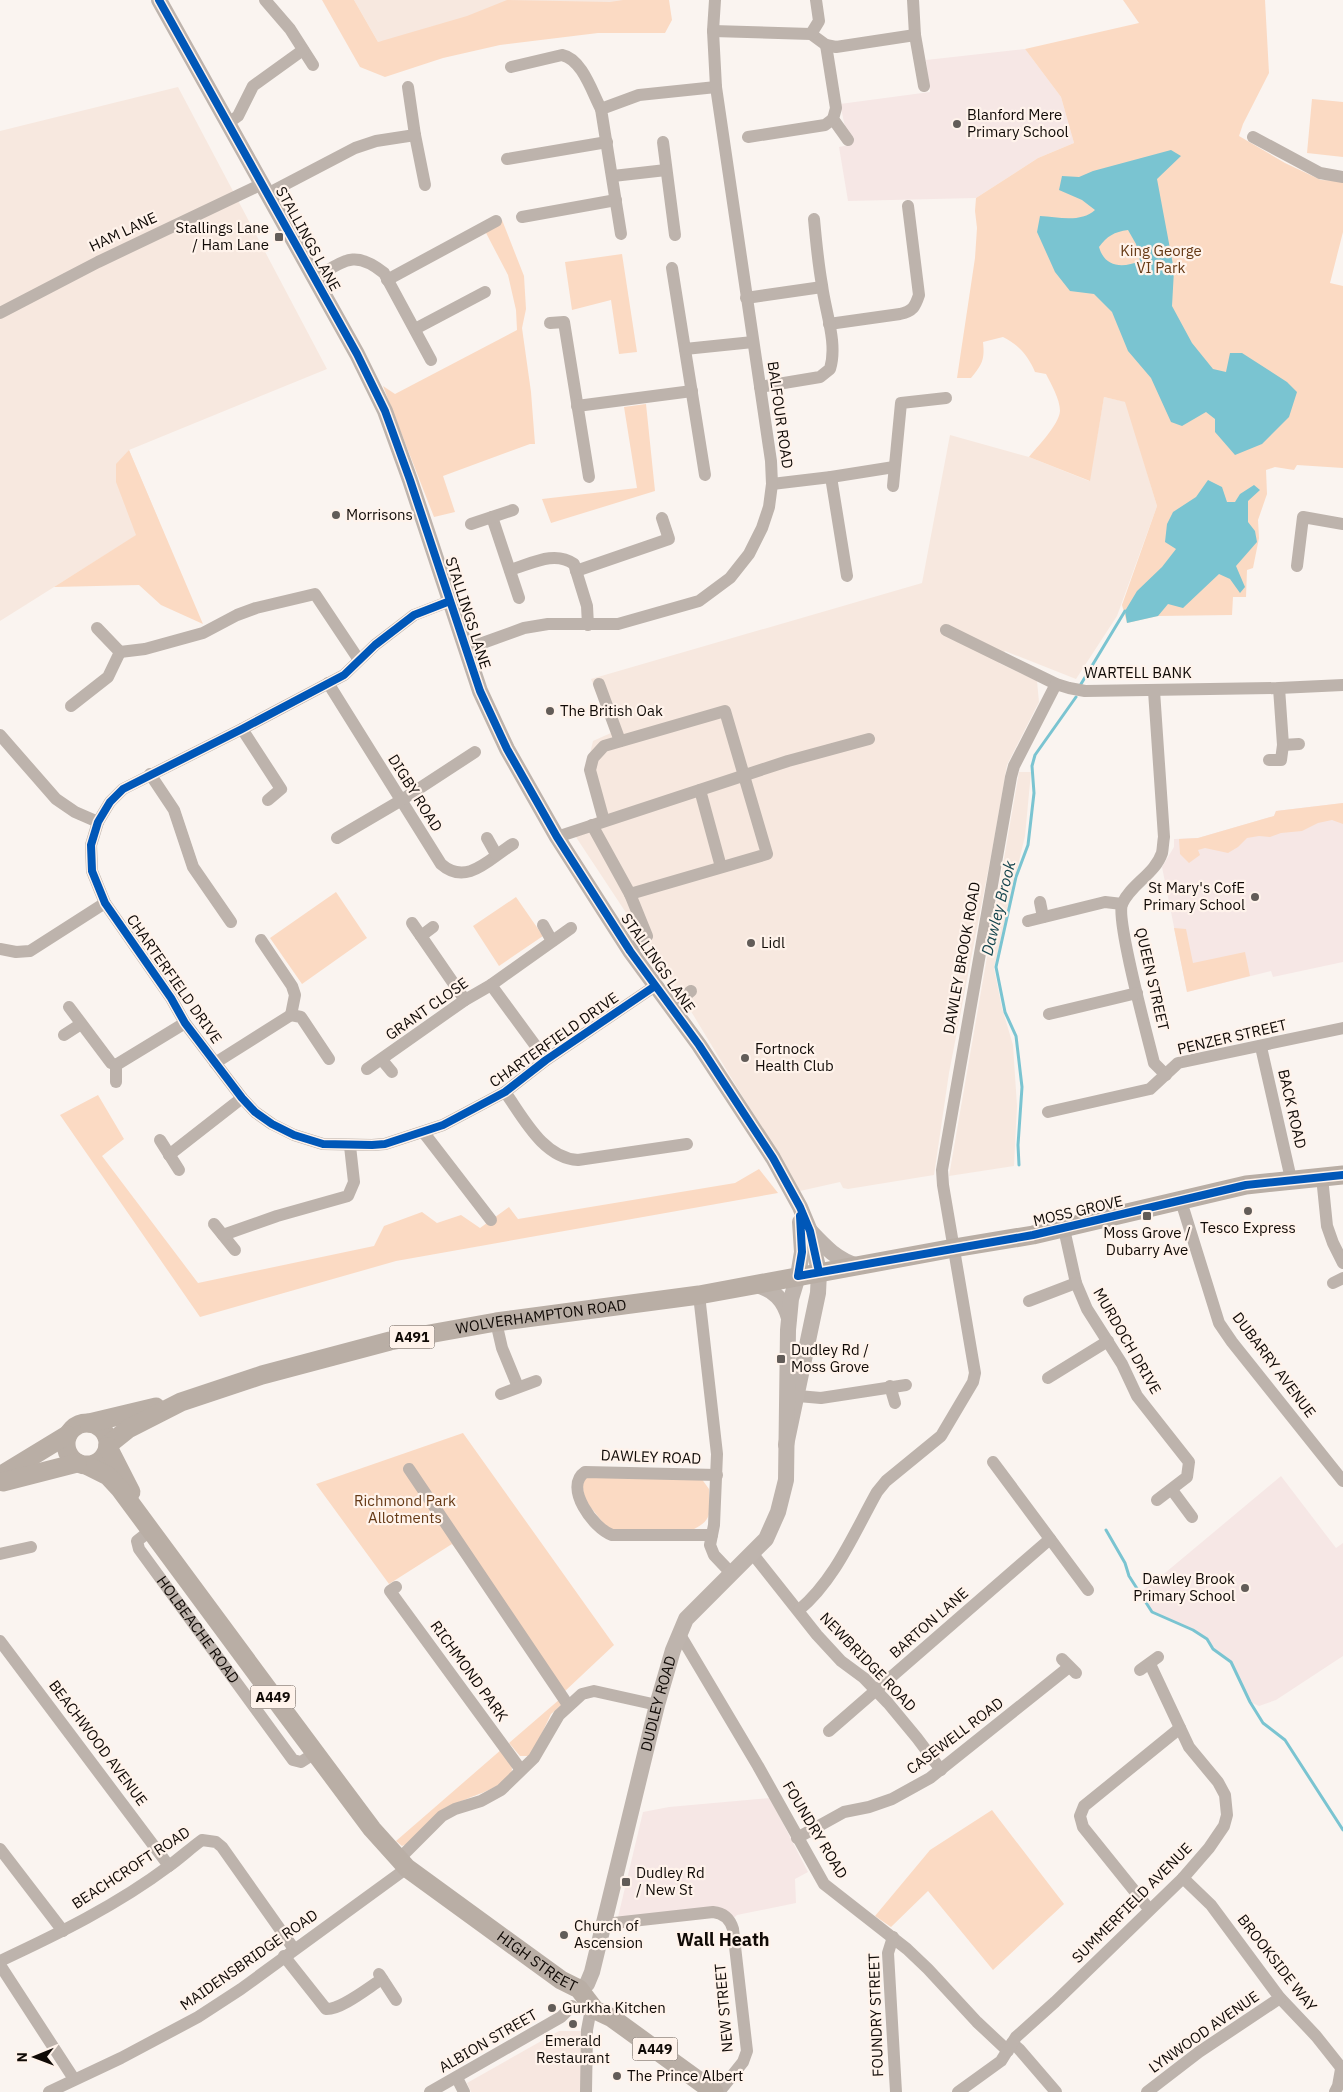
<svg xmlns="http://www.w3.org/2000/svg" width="1343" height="2092" viewBox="0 0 1343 2092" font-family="'IBM Plex Sans',sans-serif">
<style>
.commercial{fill:#f7e7e0}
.built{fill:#f7e8df}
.education{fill:#f6e7e5}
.green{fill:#fbdac3}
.water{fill:#7ac4d1;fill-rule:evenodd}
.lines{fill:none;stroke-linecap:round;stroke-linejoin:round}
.stream{stroke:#7ac4d1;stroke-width:3}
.minor{stroke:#bdb3ac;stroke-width:12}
.major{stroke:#beb4ad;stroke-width:16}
.highway{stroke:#b9aea5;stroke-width:19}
.cycleway-casing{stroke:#fff3eb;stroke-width:11}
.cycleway{stroke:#0057b8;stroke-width:8}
.poi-dot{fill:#625c58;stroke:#fff3eb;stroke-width:2}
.labels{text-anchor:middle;stroke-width:4.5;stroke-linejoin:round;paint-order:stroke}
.shield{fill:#fff3eb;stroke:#58504b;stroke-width:1}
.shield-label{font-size:14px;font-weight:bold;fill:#100a06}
.poi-label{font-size:15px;fill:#100a06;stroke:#fff3eb;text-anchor:start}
.street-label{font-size:15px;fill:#100a06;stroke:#fff3eb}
.park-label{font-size:15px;fill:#663a16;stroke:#fff3eb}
.water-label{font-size:16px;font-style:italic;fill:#15454e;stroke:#fff3eb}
.quarter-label{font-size:18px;font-weight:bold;fill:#100a06;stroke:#fff3eb}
</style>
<rect width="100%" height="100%" fill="#faf4f0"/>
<!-- commercial -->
<path class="commercial" d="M559 2031H582L581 2092H471L467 2083Z"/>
<!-- built -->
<path class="built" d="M354 0H669L378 42Z
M178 87 327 369 129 450 159 521 0 621V131Z
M1104 397 1126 402 1157 506 1117 616 1076 679 1005 651 999 663 1037 681 1039 702 1007 765 994 840 949 1073 934 1175 848 1189 843 1188 840 1182 800 1191 689 1008 570 828 597 817 587 766 593 741 611 733 591 679 922 583 950 435 1029 457 1089 481Z
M1019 772H1031L1025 836 994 968 1002 1008 1013 1045 1017 1106 1014 1166 949 1176Z"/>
<!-- education -->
<path class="education" d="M1025 49 1061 97 1074 143 1038 158 976 198 848 201 839 147 849 145 840 104 930 92 926 60Z
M1343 803V962L1273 977 1271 971 1187 992 1162 867 1174 847V839L1198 838 1274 816 1276 811Z
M1281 1476 1336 1548 1343 1543V1656L1276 1700 1259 1706 1250 1702 1231 1662 1213 1649 1207 1639 1193 1630 1152 1612 1140 1592 1153 1583Z
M770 1798 808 1872 795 1879 796 1903 737 1915 733 1919 727 1914 618 1917 643 1812 669 1807Z"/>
<!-- green -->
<path class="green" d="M322 0H354L378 42 467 16 507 0 610 2 623 0H669L672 20 665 33H598L500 45 443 58 385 77 360 67Z
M1123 0H1265L1269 73 1243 124 1239 136 1285 163 1321 180 1343 181V232L1330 283 1343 286V468L1297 465 1294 470 1275 467 1266 470 1267 494 1258 520 1259 538 1253 568 1247 570 1246 597H1233L1232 615 1158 616 1127 623 1122 605 1157 506 1125 402 1104 397 1090 481 1029 457C1037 447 1059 425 1060 411 1060 399 1051 384 1046 374L1035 372C1028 356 1019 345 1003 337L983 342C985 360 982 364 971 378H957L975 258 977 228 975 211 976 198 1038 158 1074 143 1061 97 1025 49 1139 23Z
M1312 99 1343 102V157L1307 153Z
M502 220 524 276 526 309 522 328 531 392 535 444H530L443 476 455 512 434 517 383 386 395 394 517 330 516 310 508 275 485 231Z
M622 254 637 352 619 354 611 300 572 310 565 262Z
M646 404 655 491 551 523 542 499 637 488 624 407Z
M129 450 203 624 161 605 139 585 54 587 136 535 116 482V464Z
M1343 803V824L1332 820 1318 823 1302 831 1281 833 1270 837 1259 836 1247 838 1238 847 1228 853 1205 848 1198 850 1200 855 1189 863 1180 854 1179 839 1198 838 1274 816 1276 811Z
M336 892 367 938 302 984 270 938Z
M516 897 543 936 499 966 473 926Z
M1174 928 1186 929 1193 963 1245 952 1250 976 1187 992Z
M98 1095 124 1139 102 1156 198 1283 374 1246 384 1226 422 1212 437 1223 461 1215 480 1228 509 1207 518 1219 735 1183 759 1169 778 1193 396 1261 200 1317 60 1115Z
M463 1433 614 1645 564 1692 452 1544 389 1584 316 1484Z
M582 1477 701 1478 709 1489C709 1511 715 1519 692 1530L608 1529 584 1499Z
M560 1699 564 1703 551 1714 533 1752 528 1756H520L509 1743Z
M502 1749C506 1756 515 1766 511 1773 504 1788 471 1796 457 1803 442 1811 422 1832 409 1843L402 1846 396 1841Z
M992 1810 1064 1904 993 1970 928 1891 891 1927 875 1916 930 1850Z"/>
<!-- water -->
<path class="water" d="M1171 150 1181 156 1157 179 1174 270 1172 306 1192 343 1213 369 1226 372 1230 353H1242L1287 382 1297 392 1289 417 1262 444 1235 455 1215 432V419L1206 412 1182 426 1171 422 1151 378 1128 351 1112 312 1094 294 1070 291 1055 272 1037 232 1040 216C1058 217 1081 223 1095 210L1082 200 1059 190 1062 176 1079 177 1093 171ZM1128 230 1136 244 1140 261C1123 268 1105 268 1099 247 1107 236 1114 232 1128 230Z
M1208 480 1222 487 1227 502H1235L1240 494 1254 485 1260 490 1248 501V522L1255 531 1257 542 1236 566 1245 587 1240 593 1230 579 1219 574 1183 608 1168 604 1158 616 1127 623 1125 611 1137 591 1162 567 1176 549 1165 542 1167 524 1173 512 1196 497Z"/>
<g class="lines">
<!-- stream -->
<path class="stream" d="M1081 684 1125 611
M1019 1165 1018 1145 1022 1087 1016 1036 1005 1012 996 967 1016 877 1028 845 1034 793 1032 766 1035 755 1076 697
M1106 1530 1125 1563 1129 1576 1152 1612 1193 1630 1207 1639 1213 1649 1231 1662 1250 1702 1263 1723 1285 1740 1343 1830"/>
<!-- minor -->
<g class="minor">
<path d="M265 0 290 29 313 65"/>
<path d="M913 0 915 35 924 86"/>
<path d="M713 31 811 34 826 45 836 47 915 35"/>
<path d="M811 34 819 21 816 0"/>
<path d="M826 45 836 108 833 119 848 140"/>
<path d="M511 67 562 55C582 59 592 92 601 109"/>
<path d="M408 87 415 135 425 185"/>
<path d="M227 124 238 116 253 86 303 50"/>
<path d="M748 137 825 125 833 119"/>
<path d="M1253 137 1320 173 1343 177"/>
<path d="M663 142 675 235"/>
<path d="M507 159 607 142"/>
<path d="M613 176 666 170"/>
<path d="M267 194 355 148 376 141 415 135"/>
<path d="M522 217 616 200"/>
<path d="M621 234 601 109 639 95 716 87"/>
<path d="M672 268 705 475"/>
<path d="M315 278C344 261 354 249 384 273L431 360"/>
<path d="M387 280 496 221"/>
<path d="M746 298 822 287"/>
<path d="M0 313 98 262 262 184"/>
<path d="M550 323 564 322 589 477"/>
<path d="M829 324 900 314C913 311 915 307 919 295L908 206"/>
<path d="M415 329 485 292"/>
<path d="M685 349 753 342"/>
<path d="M760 387 820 377 830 369C838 343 825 311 822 285 818 263 816 241 814 219"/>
<path d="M577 406 692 391"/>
<path d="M831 477 847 576"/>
<path d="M772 484 831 477 894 467"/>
<path d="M893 486 901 403 946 398"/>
<path d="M492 517 519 598"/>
<path d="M471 524 513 510"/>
<path d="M1297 566 1303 517 1343 524"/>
<path d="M510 570C531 564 554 550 574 564L587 606 588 625"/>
<path d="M576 571 669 539 662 518"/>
<path d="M450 601 414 615 375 645 344 675 242 729 123 789 110 802 98 822 91 845 92 871 105 903 171 998 185 1023 242 1098 255 1112 272 1124 294 1135 323 1144 372 1145 385 1144 443 1125 505 1092 546 1060 655 986"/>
<path d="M946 630 1056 684 1069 688 1085 691 1279 688 1343 685"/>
<path d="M466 649 524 628 548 624H618L699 601 730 578 749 554 762 528 769 507 772 484 771 461 716 87 713 31 715 0"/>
<path d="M120 652 145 649 203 633 237 615 256 608 315 594 359 660"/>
<path d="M328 683 441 864C467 887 490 858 513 844"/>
<path d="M599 684 620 741"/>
<path d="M1154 691 1164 837C1163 842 1163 848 1162 853 1155 874 1131 884 1122 904 1116 921 1148 1038 1154 1063L1166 1075"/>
<path d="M71 706 108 677 120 652 97 628"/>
<path d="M242 729 281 789 268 800"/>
<path d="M0 735 56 799 75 812 98 822"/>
<path d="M1283 745 1299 744"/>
<path d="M1269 760H1281L1283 745 1279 688"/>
<path d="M150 774 174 810 193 867 231 922"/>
<path d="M700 790 721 867"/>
<path d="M592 825 630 894 767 854 725 711 604 746 593 758 590 770 604 821"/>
<path d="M557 837 788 761 869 739"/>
<path d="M337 838 400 801 475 752"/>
<path d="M487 838 496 854"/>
<path d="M630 894 647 936 630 951"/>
<path d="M1040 902 1043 917"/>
<path d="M1028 921 1105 902 1122 904"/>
<path d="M412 923 465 1000"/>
<path d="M543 925 552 941"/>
<path d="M421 936 433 927"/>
<path d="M261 940 292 986 295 995 291 1015 301 1017 329 1059"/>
<path d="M0 949 16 952 30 951 105 903"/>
<path d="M69 1007 111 1063 116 1065 185 1023"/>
<path d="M671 1007 691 991"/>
<path d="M1049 1014 1137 993"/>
<path d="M64 1035 81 1024"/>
<path d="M1261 1047 1291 1179"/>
<path d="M382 1060 392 1072"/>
<path d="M546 1060 491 985 571 928"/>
<path d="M215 1063 291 1015"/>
<path d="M116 1065V1082"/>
<path d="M367 1069 465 1000 491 985"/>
<path d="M505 1092C523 1117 543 1158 578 1160L687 1144"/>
<path d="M1048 1112 1150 1089 1178 1063 1343 1028"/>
<path d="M424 1133 491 1220"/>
<path d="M160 1140 179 1170"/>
<path d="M169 1155 242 1098"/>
<path d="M1322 1177 1327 1226 1333 1243 1343 1263"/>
<path d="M1181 1201 1219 1323 1232 1342 1343 1481"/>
<path d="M214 1224 235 1250"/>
<path d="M1064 1229 1076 1283 1087 1309 1122 1364 1137 1396 1189 1462 1187 1477 1157 1500"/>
<path d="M223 1235 277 1216 348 1196 354 1182 350 1146"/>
<path d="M1333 1283 1343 1278"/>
<path d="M699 1295 717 1454 714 1525 710 1545 714 1555 732 1574"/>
<path d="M1029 1301 1076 1283"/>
<path d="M496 1322 502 1348 518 1387"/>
<path d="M1048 1378 1108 1341"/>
<path d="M890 1386 895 1403"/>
<path d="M501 1394 536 1381"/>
<path d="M798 1396 821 1398 906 1385"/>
<path d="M993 1462 1088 1590"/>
<path d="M409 1469 568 1705"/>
<path d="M1172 1490 1192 1517"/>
<path id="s1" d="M151 1530 137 1541 139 1549 293 1760 301 1762 315 1753"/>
<path d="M712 1535H612C594 1529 563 1487 585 1472L717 1475"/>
<path d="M752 1553 817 1635 841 1661 864 1678 888 1703 917 1738 941 1770"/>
<path d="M0 1554 31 1547"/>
<path d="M396 1587 390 1591 521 1770"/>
<path d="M799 1610C835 1580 854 1533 877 1492L886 1481 941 1436 973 1382 975 1373 943 1185 942 1170 1011 777 1014 766 1056 684"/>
<path d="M679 1633 758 1766 824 1884 907 1949 928 1969 977 2022 1008 2051"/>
<path d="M0 1641 169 1866"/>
<path d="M1062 1659 1076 1673"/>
<path d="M1140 1670 1158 1657"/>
<path d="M829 1731 1050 1539"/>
<path d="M797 1838 844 1812 869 1807 892 1799 930 1778 1069 1667"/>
<path d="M0 1849 63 1931"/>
<path d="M399 1859 442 1816 455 1809 481 1801 501 1790 534 1758 559 1715 582 1694 594 1691 657 1705"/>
<path d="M1183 1878 1211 1905 1280 1998 1316 2036 1343 2070"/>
<path d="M1149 1909 1083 1827 1080 1816 1084 1806 1180 1728"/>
<path d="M605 1924 713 1912C724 1913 730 1919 733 1929L747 2051 743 2062 719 2092"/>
<path d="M893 1937 888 1953 896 2092"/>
<path d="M284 1956 326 2009C341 2010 369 1987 382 1979"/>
<path d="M0 1961C58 1934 117 1905 169 1866 180 1858 191 1848 202 1840L216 1842 222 1847 294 1949"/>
<path d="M0 1965 74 2079"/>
<path d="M379 1974 396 2000"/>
<path d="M1012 2043 1019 2049 1056 2092"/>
<path d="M457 2078 464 2092"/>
<path d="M49 2092 121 2058 198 2017 241 1989 407 1868"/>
<path d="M430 2092 561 2017 572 2006"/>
<path d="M586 2092 587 2030 590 2014 595 2010"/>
<path d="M958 2092 1001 2061 1016 2037 1055 2002 1183 1878 1209 1848 1224 1826 1227 1815 1225 1795 1218 1782 1189 1747 1150 1664"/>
<path d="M1147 2092 1199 2052 1280 1998"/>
<path d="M1335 2092 1338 2086 1341 2069"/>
</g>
<!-- major -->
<g class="major">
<path d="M159 0 357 354 385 411 410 480 480 691 507 749 557 837 630 951 699 1045 773 1158 800 1207 810 1231 819 1272 818 1293 786 1445"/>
<path d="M810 1231C825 1247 837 1260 858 1266"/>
<path d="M755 1285C774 1289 784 1300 789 1318"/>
<path id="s2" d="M579 1989 587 1984 592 1972 657 1705 673 1650 686 1619 766 1539 778 1512 786 1480 788 1330 791 1299 798 1276 802 1252 800 1222"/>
</g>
<!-- highway -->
<g class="highway">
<circle cx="87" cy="1444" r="21"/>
<path d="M89 1423 156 1407"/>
<path id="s3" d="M108 1445 128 1429 181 1402 262 1375 390 1341 496 1322 699 1295 954 1248 1033 1235 1246 1185 1343 1175"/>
<path d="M108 1447 131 1492"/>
<path id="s4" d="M88 1466 108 1476 120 1489 284 1711 372 1829 399 1859 407 1868 561 1980 579 1989 595 2010 612 2018 714 2092"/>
<path d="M0 1476 67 1435"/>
<path d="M3 1482 77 1463"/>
</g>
<!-- cycleway casing -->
<g class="cycleway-casing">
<path id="cycleway" d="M159 0 357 354 385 411 410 480 480 691 507 749 557 837 630 951 699 1045 773 1158 800 1207 810 1231 819 1272
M450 601 414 615 375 645 344 675 242 729 123 789 110 802 98 822 91 845 92 871 105 903 171 998 185 1023 242 1098 255 1112 272 1124 294 1135 323 1144 372 1145 385 1144 443 1125 505 1092 546 1060 655 986
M800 1216 802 1252 798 1276 1033 1235 1246 1185 1343 1175"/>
</g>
<!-- cycleway -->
<use href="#cycleway" class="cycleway"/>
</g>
<!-- markers -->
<g class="poi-dot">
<circle cx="957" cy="124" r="5"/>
<rect x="274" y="232" width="10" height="10" rx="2.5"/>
<circle cx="336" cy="515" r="5"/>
<circle cx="550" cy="711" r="5"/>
<circle cx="1255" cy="897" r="5"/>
<circle cx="751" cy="943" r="5"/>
<circle cx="745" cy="1058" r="5"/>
<circle cx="1248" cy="1211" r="5"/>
<rect x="1142" y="1211" width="10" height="10" rx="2.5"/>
<rect x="776" y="1354" width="10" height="10" rx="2.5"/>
<circle cx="1245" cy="1588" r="5"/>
<rect x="621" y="1877" width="10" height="10" rx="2.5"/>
<circle cx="564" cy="1935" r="5"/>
<circle cx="552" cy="2008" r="5"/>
<circle cx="573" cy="2024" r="5"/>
<circle cx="617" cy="2076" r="5"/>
</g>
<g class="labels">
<!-- shield labels -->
<g class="shield">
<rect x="389.5" y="1325.5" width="45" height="23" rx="4"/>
<rect x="250.5" y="1685.5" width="45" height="23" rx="4"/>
<rect x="632.5" y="2037.5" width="45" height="23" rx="4"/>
</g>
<g class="shield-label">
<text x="412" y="1342">A491</text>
<text x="273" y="1702">A449</text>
<text x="655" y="2054">A449</text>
</g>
<!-- poi labels -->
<g class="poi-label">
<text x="967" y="120">Blanford Mere<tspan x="967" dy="17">Primary School</tspan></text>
<text x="269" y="233" text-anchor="end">Stallings Lane<tspan x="269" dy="17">/ Ham Lane</tspan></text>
<text x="346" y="520">Morrisons</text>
<text x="560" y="716">The British Oak</text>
<text x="1245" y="893" text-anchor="end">St Mary's CofE<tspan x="1245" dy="17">Primary School</tspan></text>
<text x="761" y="948">Lidl</text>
<text x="755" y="1054">Fortnock<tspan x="755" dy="17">Health Club</tspan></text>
<text x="1248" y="1233" text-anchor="middle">Tesco Express</text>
<text x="1147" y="1238" text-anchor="middle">Moss Grove /<tspan x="1147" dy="17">Dubarry Ave</tspan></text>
<text x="791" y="1355">Dudley Rd /<tspan x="791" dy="17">Moss Grove</tspan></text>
<text x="1235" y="1584" text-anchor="end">Dawley Brook<tspan x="1235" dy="17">Primary School</tspan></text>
<text x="636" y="1878">Dudley Rd<tspan x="636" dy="17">/ New St</tspan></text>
<text x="574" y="1931">Church of<tspan x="574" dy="17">Ascension</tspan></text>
<text x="562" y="2013">Gurkha Kitchen</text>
<text x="573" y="2046" text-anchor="middle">Emerald<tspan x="573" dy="17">Restaurant</tspan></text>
<text x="627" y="2081">The Prince Albert</text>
</g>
<!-- street labels -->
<g class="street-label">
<text transform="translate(123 232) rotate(-25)" y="5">HAM LANE</text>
<text transform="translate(308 239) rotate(61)" y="5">STALLINGS LANE</text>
<text transform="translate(780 415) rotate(82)" y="5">BALFOUR ROAD</text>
<text transform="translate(468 613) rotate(72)" y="5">STALLINGS LANE</text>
<text x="1138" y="678">WARTELL BANK</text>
<text transform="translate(415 793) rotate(58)" y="5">DIGBY ROAD</text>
<text transform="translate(962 958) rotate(-80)" y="5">DAWLEY BROOK ROAD</text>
<text transform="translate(658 963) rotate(55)" y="5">STALLINGS LANE</text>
<text transform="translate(174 979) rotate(55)" y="5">CHARTERFIELD DRIVE</text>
<text transform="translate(1152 979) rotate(77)" y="5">QUEEN STREET</text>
<text transform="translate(427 1009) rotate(-35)" y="5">GRANT CLOSE</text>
<text transform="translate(1232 1037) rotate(-13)" y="5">PENZER STREET</text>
<text transform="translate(554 1040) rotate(-35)" y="5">CHARTERFIELD DRIVE</text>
<text transform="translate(1292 1109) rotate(77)" y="5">BACK ROAD</text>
<text transform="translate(1078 1211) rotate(-13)" y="5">MOSS GROVE</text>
<text dy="5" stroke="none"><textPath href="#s3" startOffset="456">WOLVERHAMPTON ROAD</textPath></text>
<text transform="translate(1127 1341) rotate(60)" y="5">MURDOCH DRIVE</text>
<text transform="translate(1274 1365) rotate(53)" y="5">DUBARRY AVENUE</text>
<text transform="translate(651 1457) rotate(2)" y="5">DAWLEY ROAD</text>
<text transform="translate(929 1623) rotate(-41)" y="5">BARTON LANE</text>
<text dy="5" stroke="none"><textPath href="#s1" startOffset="126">HOLBEACHE ROAD</textPath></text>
<text transform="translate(868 1662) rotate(46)" y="5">NEWBRIDGE ROAD</text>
<text transform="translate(469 1671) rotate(54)" y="5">RICHMOND PARK</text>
<text dy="5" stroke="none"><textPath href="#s2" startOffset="299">DUDLEY ROAD</textPath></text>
<text transform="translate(955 1736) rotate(-37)" y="5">CASEWELL ROAD</text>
<text transform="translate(98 1743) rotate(53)" y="5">BEACHWOOD AVENUE</text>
<text transform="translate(815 1830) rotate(59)" y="5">FOUNDRY ROAD</text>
<text transform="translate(131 1868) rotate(-33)" y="5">BEACHCROFT ROAD</text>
<text transform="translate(1132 1903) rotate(-45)" y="5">SUMMERFIELD AVENUE</text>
<text transform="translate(249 1960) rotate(-35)" y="5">MAIDENSBRIDGE ROAD</text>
<text dy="5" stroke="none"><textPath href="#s4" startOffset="676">HIGH STREET</textPath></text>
<text transform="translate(1277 1963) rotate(52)" y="5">BROOKSIDE WAY</text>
<text transform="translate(724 2008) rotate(-95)" y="5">NEW STREET</text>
<text transform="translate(876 2015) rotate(-92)" y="5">FOUNDRY STREET</text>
<text transform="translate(1204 2032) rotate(-35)" y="5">LYNWOOD AVENUE</text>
<text transform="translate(488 2041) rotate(-30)" y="5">ALBION STREET</text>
</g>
<!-- park labels -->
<g class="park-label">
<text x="1161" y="256">King George<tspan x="1161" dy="17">VI Park</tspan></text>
<text x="405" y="1506">Richmond Park<tspan x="405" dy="17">Allotments</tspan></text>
</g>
<!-- water labels -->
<g class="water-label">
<text transform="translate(998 908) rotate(-76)" y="6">Dawley Brook</text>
</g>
<!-- quarter labels -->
<g class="quarter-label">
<text x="723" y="1946">Wall Heath</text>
</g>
</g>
<!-- north arrow -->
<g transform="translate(35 2057) rotate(269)" stroke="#fff3eb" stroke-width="4" paint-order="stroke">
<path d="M0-4L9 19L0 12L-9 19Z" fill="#100a06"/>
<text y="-8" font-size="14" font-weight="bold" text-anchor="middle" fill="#100a06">N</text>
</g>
</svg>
